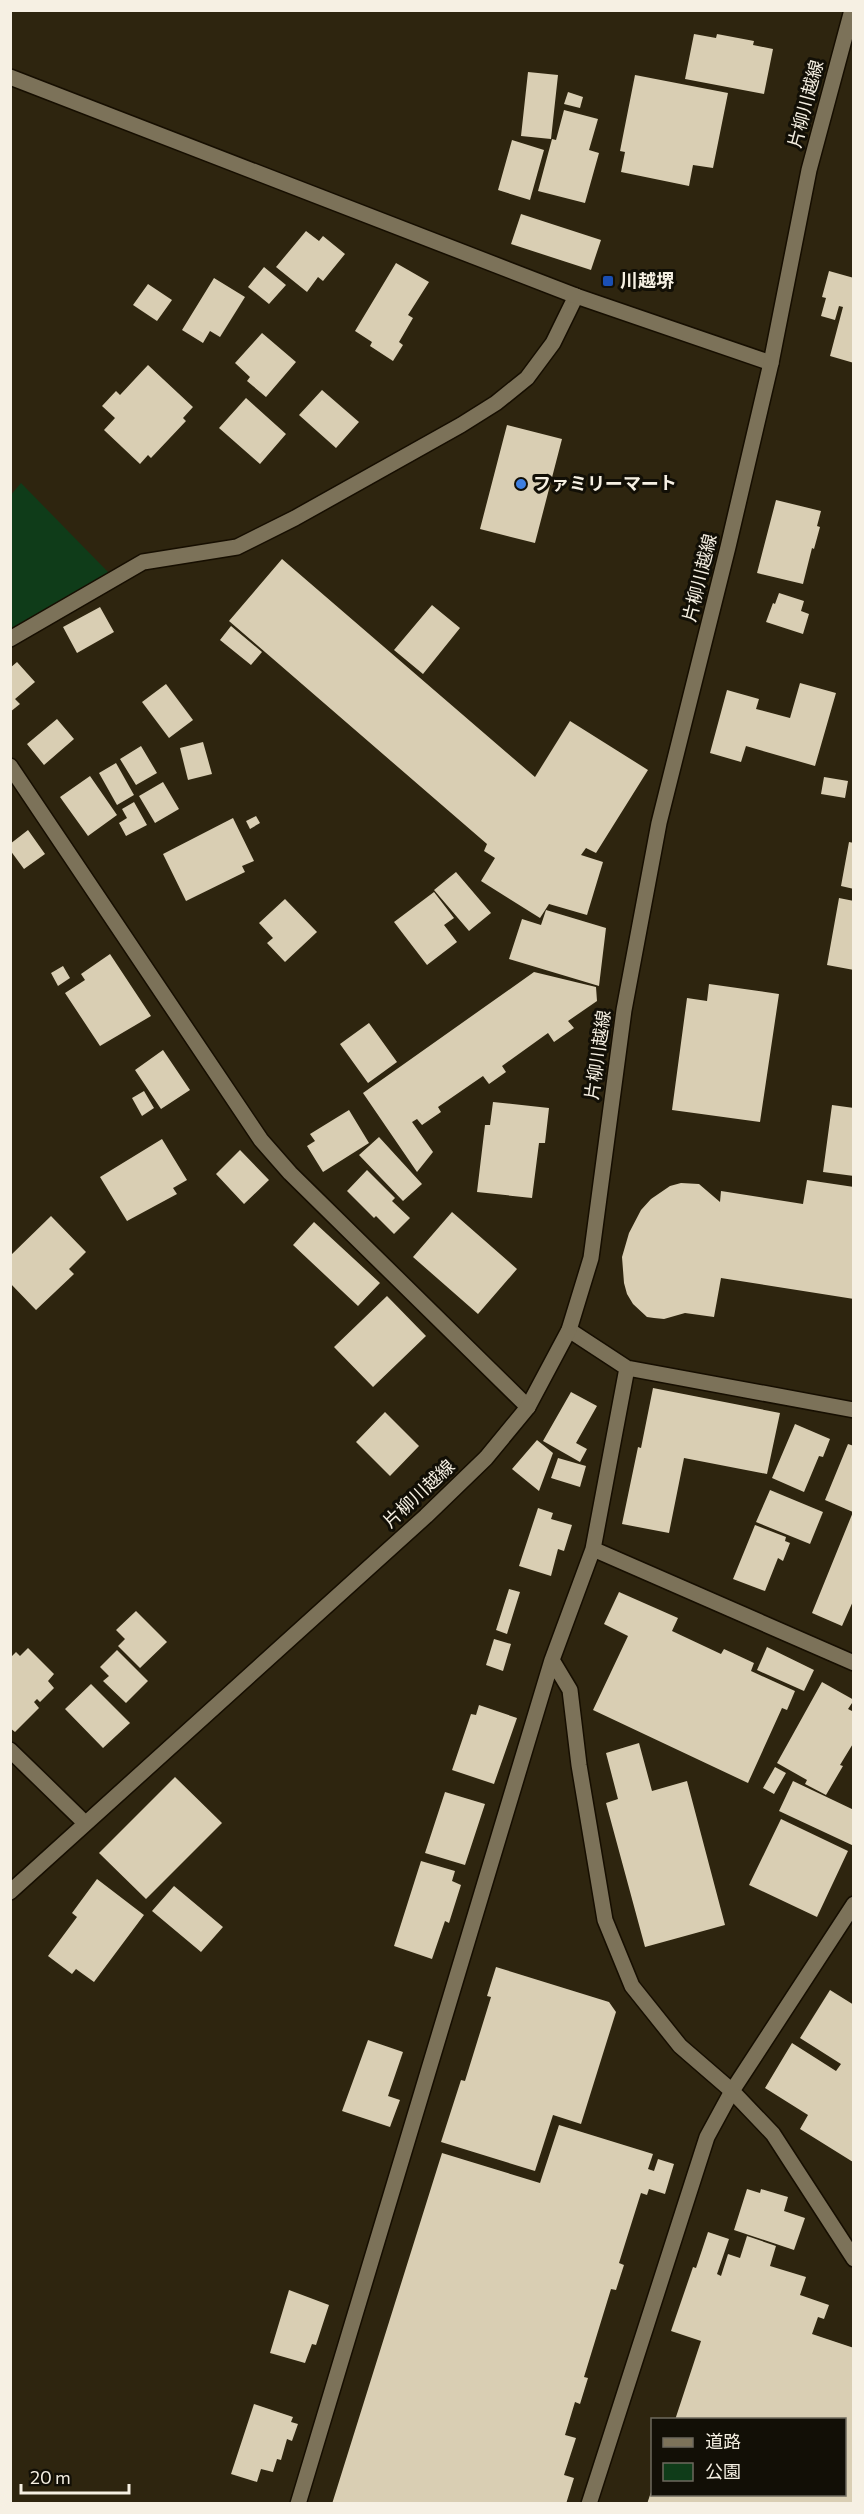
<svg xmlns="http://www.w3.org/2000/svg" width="864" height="2514" viewBox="0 0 864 2514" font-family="Commissioner,'Noto Sans JP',sans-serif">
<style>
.green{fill:#0f3c19}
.building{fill:#d9ceb3}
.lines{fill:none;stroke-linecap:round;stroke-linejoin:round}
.service-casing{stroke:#160e00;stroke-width:18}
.minor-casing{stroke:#160e00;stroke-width:18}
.tertiary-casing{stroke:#160e00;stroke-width:18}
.secondary-casing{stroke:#160e00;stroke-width:18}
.service{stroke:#7c7259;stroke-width:15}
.minor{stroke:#7c7259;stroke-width:15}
.tertiary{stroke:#7c7259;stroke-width:15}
.secondary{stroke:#7c7259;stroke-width:15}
.transit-dot{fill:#1a4fb4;stroke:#120f06;stroke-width:2}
.shop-dot{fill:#3f7fe0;stroke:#120f06;stroke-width:2}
.labels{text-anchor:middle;stroke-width:6;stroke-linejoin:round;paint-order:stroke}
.street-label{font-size:18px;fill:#f6f0e3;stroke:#120f06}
.poi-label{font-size:18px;font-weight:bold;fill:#f6f0e3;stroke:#120f06;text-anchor:start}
</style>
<rect width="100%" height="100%" fill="#2e250f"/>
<!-- green -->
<path class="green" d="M21 483 109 573 11 630 10 496Z"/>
<!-- building -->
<path class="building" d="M694 34 716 38 717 34 754 41 753 45 773 49 764 94 685 79Z
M528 72 558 75 551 139 521 136Z
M635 75 728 93 713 168 693 165 689 186 621 172 625 152 620 151Z
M568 92 583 97 580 108 564 104Z
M564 110 598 119 589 150 599 153 585 203 538 191 552 139 556 140Z
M512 140 544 150 530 200 498 190Z
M521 214 601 240 591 270 511 244Z
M306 231 319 241 323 236 345 254 323 281 318 277 307 292 276 267Z
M396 263 429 282 408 315 413 318 399 342 403 345 393 361 370 346 372 342 355 331Z
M264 267 286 285 269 304 248 287Z
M829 271 854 278V363L830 356 843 307 839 306 835 320 821 316 826 298 822 297Z
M214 278 245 297 220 337 210 331 203 343 182 330Z
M148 284 172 300 157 321 133 305Z
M262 333 296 362 266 397 247 381 250 377 235 363Z
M148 365 193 407 183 418 186 421 151 458 148 455 140 464 104 430 115 418 102 406 116 391 120 395Z
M322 390 359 422 336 448 299 415Z
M246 398 286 434 260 464 219 428Z
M507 425 562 439 535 543 480 529Z
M776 500 821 511 817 526 820 527 814 549 812 548 803 584 757 573Z
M282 559 535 777 570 721 648 770 596 853 586 848 581 855 603 862 587 915 549 904 540 918 481 881 495 858 484 851 487 844 229 621Z
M779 593 804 601 801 611 809 614 803 634 766 622 773 603 775 604Z
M432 605 460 628 423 674 394 650Z
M100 607 114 632 77 653 63 627Z
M231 626 262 652 251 665 220 640Z
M17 662 35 682 15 699 20 704 10 712V668Z
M800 683 836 693 815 766 746 746 741 762 710 753 727 690 759 699 756 709 790 718Z
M166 684 193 720 169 738 142 702Z
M57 719 74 739 44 765 27 744Z
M203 742 212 774 188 780 180 748Z
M141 746 157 773 136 785 120 759Z
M116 763 134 795 117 805 99 773Z
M90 776 117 815 88 836 60 797Z
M824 777 848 781 845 798 821 794Z
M163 782 179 809 155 823 139 796Z
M134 802 147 825 126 836 119 823 127 818 122 809Z
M256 816 260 823 250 829 246 821Z
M233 818 254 861 242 866 245 872 186 901 163 854Z
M28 830 45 854 24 869 10 850V844Z
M849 842 854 843V889L841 886Z
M456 872 491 913 469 931 434 890Z
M434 892 454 918 444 925 457 942 427 965 394 922Z
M839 898 854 901V970L827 965Z
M285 899 317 932 285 962 267 943 273 938 259 923Z
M546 910 606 928 599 986 509 959 522 919 541 925Z
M110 954 151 1016 100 1046 65 993 85 980 81 974Z
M63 966 70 978 58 986 51 973Z
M534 972 596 987 597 1001 568 1021 574 1028 554 1042 548 1033 502 1066 506 1072 489 1084 483 1076 438 1107 441 1112 422 1125 417 1119 412 1122 433 1152 417 1172 363 1093Z
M709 984 779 994 760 1122 672 1110 687 998 707 1001Z
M369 1023 397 1062 368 1083 340 1044Z
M163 1050 190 1090 161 1109 135 1070Z
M144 1091 154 1108 142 1116 132 1098Z
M493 1102 549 1108 545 1143H539L532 1198 477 1192 485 1125H490Z
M832 1105 854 1108V1176L823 1172Z
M349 1110 369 1143 323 1172 307 1146 315 1141 310 1134Z
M379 1137 422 1184 403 1201 359 1155Z
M162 1139 187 1180 173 1188 177 1194 127 1221 100 1177Z
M240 1150 269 1180 244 1204 216 1174Z
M367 1170 395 1198 392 1201 410 1218 394 1234 376 1216 374 1218 347 1191Z
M807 1180 854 1187V1299L721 1278 714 1317 685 1313 664 1319 654 1318 647 1317 633 1304 627 1294 624 1283 622 1257 629 1233 641 1210 651 1199 670 1186 681 1183 699 1184 720 1202 721 1191 803 1204Z
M452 1212 517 1269 478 1314 413 1257Z
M51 1216 86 1252 69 1269 74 1274 36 1310 10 1283V1256Z
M314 1222 380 1283 358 1306 293 1245Z
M387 1296 426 1336 373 1387 334 1347Z
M653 1388 780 1413 767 1474 684 1458 669 1533 622 1524 638 1447 641 1448Z
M571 1392 597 1406 576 1443 587 1449 580 1462 543 1441Z
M385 1412 419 1446 390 1476 356 1442Z
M795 1424 830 1439 823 1457 819 1456 804 1492 772 1478Z
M537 1440 553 1453 539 1491 512 1469Z
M848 1444 854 1446V1599L842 1626 812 1613 853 1512 825 1500Z
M558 1458 586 1466 580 1487 551 1478Z
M770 1490 823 1512 810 1544 756 1522Z
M538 1508 553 1513 551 1519 572 1525 564 1551 558 1549 551 1576 519 1566Z
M755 1525 786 1537 785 1541 790 1543 783 1561 778 1558 765 1591 733 1579Z
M509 1589 520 1592 507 1634 496 1630Z
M619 1592 678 1618 672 1631 721 1654 724 1649 754 1663 751 1671 795 1691 787 1710 782 1708 748 1783 593 1710 628 1636 604 1624Z
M136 1611 167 1642 140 1668 118 1646 125 1639 116 1630Z
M494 1639 511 1644 503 1671 486 1665Z
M767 1647 814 1670 804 1691 757 1670Z
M28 1648 54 1674 48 1681 54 1688 40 1702 37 1699 34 1702 39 1708 15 1732 10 1728V1658L16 1652 20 1656Z
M117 1650 148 1681 126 1703 103 1681 109 1676 100 1667Z
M822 1682 854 1700 848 1709 854 1712V1742L840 1765 843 1766 826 1795 805 1784 807 1780 777 1763Z
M91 1684 130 1723 103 1748 65 1709Z
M479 1705 517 1718 494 1784 452 1770 471 1714 476 1715Z
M639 1743 652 1791 687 1781 725 1925 645 1947 606 1803 618 1799 606 1753Z
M775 1767 786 1773 774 1794 763 1788Z
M175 1777 222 1823 146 1899 99 1853Z
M793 1781 854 1810V1846L779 1811Z
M445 1792 485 1804 465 1865 425 1853Z
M781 1819 848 1851 817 1917 749 1885Z
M421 1861 455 1871 452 1881 461 1885 449 1923 445 1921 432 1959 394 1946Z
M97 1879 144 1915 94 1982 76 1969 72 1974 48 1956 77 1917 72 1913Z
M174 1886 223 1927 201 1952 152 1911Z
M496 1967 609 2002 616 2012 581 2124 553 2115 535 2171 441 2142 461 2080 465 2081 491 1997 487 1996Z
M830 1990 854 2005 853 2162 800 2129 808 2115 765 2088 792 2043 836 2071 841 2064 800 2038Z
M368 2040 403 2052 388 2096 400 2100 390 2127 342 2111Z
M559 2125 653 2154 648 2169 654 2171 658 2159 674 2164 665 2194 649 2189 647 2195 641 2193 619 2263 624 2265 616 2290 611 2289 584 2377 588 2378 580 2404 575 2402 565 2435 576 2438 564 2475 574 2478 566 2504H332L442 2153 540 2183Z
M747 2189 760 2193 761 2189 788 2197 784 2211 805 2218 794 2250 734 2230Z
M708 2232 729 2239 717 2274 721 2276 728 2254 740 2258 747 2236 776 2246 770 2266 806 2277 800 2295 829 2305 824 2319 818 2317 812 2334 854 2348V2504H647L652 2489V2494H844V2420H675L701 2341 671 2331 693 2267 696 2268Z
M289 2290 329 2305 316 2345 312 2344 305 2363 270 2353Z
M254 2404 293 2417 291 2422 298 2424 292 2441 287 2439 281 2460 277 2459 273 2472 261 2469 257 2482 231 2474Z"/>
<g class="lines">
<!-- service casing -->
<g class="service-casing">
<path id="service" d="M589 2504 707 2137 732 2091"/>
</g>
<!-- minor casing -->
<g class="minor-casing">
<path id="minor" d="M10 639 143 562 237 547 295 518 461 425 496 403 527 378 553 343 576 296
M10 766 261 1140 290 1173 528 1407
M569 1330 627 1368 854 1410
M593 1549 854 1663
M552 1660 570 1690 579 1765 605 1920 632 1986 680 2046 732 2091 773 2134 854 2259
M10 1750 85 1823
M732 2091 854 1904
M298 2504 552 1660 593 1549 627 1368"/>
</g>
<!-- tertiary casing -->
<g class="tertiary-casing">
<path id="tertiary" d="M10 77 576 296 771 363"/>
</g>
<!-- secondary casing -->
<g class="secondary-casing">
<path id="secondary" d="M10 1892 426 1516 486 1458 528 1407 569 1330 591 1258 624 1010 659 823 728 547 771 363 809 170 852 10"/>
</g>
<!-- service -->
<use href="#service" class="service"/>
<!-- minor -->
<use href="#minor" class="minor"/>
<!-- tertiary -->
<use href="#tertiary" class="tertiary"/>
<!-- secondary -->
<use href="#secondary" class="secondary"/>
</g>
<!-- markers -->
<rect class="transit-dot" x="602" y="275" width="12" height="12" rx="3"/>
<circle class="shop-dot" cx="521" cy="484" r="6"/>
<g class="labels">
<!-- street labels -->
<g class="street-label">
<text transform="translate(806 104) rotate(-75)" y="6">片柳川越線</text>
<text transform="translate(700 578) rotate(-76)" y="6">片柳川越線</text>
<text transform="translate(598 1055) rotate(-82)" y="6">片柳川越線</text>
<text transform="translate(419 1494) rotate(-43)" y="6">片柳川越線</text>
</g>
<!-- poi labels -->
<g class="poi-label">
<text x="620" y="287">川越堺</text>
<text x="533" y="490">ファミリーマート</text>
</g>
</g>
<!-- border -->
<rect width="864" height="2514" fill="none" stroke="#f6f0e3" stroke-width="24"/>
<!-- legend -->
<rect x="651" y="2418" width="195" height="78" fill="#120f06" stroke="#6d695e" stroke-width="1.5"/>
<rect x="663" y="2438" width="30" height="9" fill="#7c7259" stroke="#6d695e" stroke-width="1.5"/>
<text x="705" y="2448" font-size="18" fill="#f6f0e3">道路</text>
<rect x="663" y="2463" width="30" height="18" fill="#0f3c19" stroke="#6d695e" stroke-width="1.5"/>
<text x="705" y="2478" font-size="18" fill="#f6f0e3">公園</text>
<!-- scale -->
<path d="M21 2484v9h108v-9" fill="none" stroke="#f6f0e3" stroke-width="3"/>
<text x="30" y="2484" font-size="18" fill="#f6f0e3" stroke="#120f06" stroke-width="4.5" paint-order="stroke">20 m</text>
</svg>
